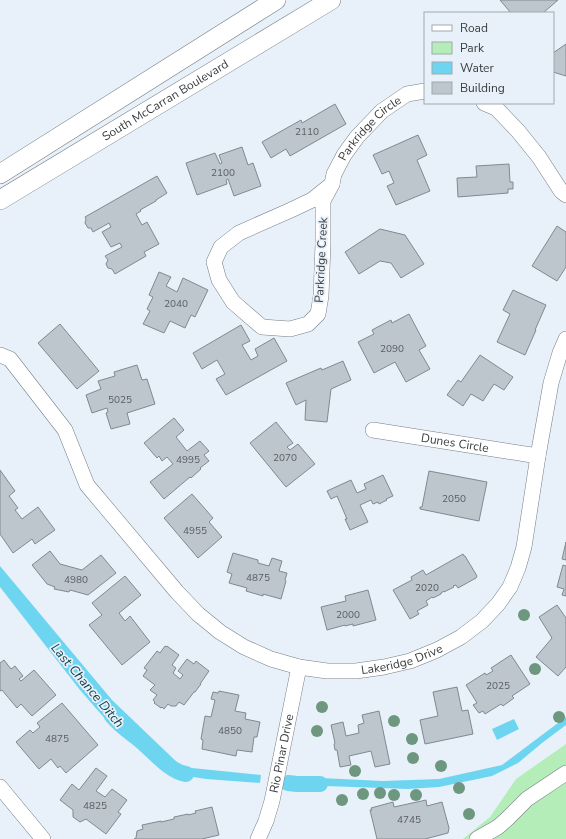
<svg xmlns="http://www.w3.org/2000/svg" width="566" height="839" viewBox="0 0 566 839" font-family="'Nunito Sans',sans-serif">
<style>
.green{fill:#b4edb8}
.water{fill:#6ed5f1}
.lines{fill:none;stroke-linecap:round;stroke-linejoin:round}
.canal{stroke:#6ed5f1;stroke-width:16}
.building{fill:#bdc5cd;stroke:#818990}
.minor-casing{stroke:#777e85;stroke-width:16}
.major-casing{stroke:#777e85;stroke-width:20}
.minor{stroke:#fff;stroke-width:15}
.major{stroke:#fff;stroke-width:19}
.tree{fill:#6d977e}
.labels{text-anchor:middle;stroke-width:3.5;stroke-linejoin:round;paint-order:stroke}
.number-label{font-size:10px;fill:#595e62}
.street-label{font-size:12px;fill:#383c3f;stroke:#e8f1f9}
.water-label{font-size:13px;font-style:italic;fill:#15444f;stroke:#e8f1f9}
</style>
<rect width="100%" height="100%" fill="#e8f1f9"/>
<!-- green -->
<path class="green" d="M566 744V839H463L490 817 516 779Z"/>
<!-- water -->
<path class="water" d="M0 566 112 700 182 767 261 775 260 783 206 779 180 775 128 731 113 728 80 690 0 587Z
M566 717V725L542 743 518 763 492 776 439 787 408 789 298 785 300 777 383 781 439 779 502 765Z
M514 719 519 729 497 740 492 729Z"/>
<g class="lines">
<!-- canal -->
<path class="canal" d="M112 716C121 727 130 732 141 741 153 751 170 772 186 774
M288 783 297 784H320"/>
</g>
<!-- building -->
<path class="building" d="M500 0H558L543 13V12L541 13H511Z
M566 44V76L553 72V53Z
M335 104 346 124 290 156 286 149 271 158 262 142 301 120 302 123Z
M418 135 427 155 417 160 430 191 396 205 387 186 394 183 389 171 382 174 373 155Z
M242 147 248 165 253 163 261 186 234 196 228 179 226 180 227 184 197 195 186 163 215 153 220 164 222 163 219 155Z
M509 164 510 182H513V189H508V193L458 197 457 178 477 177 476 166Z
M157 176 167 193 156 200V201L140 210 141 211 136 214 142 225 147 222 159 244 144 252 146 256 115 274 112 269 108 268 106 264 108 260 105 256 122 247 120 243 111 247 102 232 111 227 109 223 93 232 91 228H88L85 223 86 219 85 217Z
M557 226 566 232V267L557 281 532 266Z
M380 229 405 235 424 264 401 278 391 263 380 261 359 274 345 252Z
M159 272 171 277 166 286 177 292 183 278 208 290 195 317 191 315 185 328 170 321 164 333 143 324 150 311 147 309 153 297 149 295Z
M513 290 546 305 535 330H536L525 355 497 342 510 314 503 310Z
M409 314 426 346 419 350 430 369 406 382 395 362 374 373 358 342 374 334 372 330 391 320 392 323Z
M60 324 99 371 77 389 38 343Z
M241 325 250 341 242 345 251 360 258 356 255 349 274 338 287 361 226 395 216 379 225 374 217 360 202 369 193 353Z
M480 355 513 377 504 390 494 384 483 401 471 394 463 406 447 395 458 380 461 382Z
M343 361 351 380 331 389 327 422 305 420 306 400 296 405 286 383 321 368 322 370Z
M137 365 142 380 147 379 155 404 127 413 130 424 111 429 106 413 108 412 107 408 92 413 86 395 101 389 98 381 115 376 114 372Z
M174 418 184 430 176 437 187 451 200 441 209 451 204 455 209 461 200 468 201 469 191 478 190 477 164 499 150 482 173 464 167 457 162 461 159 456 157 458 144 443Z
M276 422 293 443 287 447 290 450 298 444 315 464 286 487 250 443Z
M0 470 15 491 9 496 18 508 15 510 22 519 38 507 55 530 35 544 32 539 13 553 0 534Z
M429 471 487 482 479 521 420 509V507H422Z
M383 475 393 496 386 499 387 500 379 504 378 502 373 504 371 500 360 505 368 522 350 530 345 519H347L337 496 331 499 327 491 351 480 357 493 366 489 364 484Z
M192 494 213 518 209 522 222 537 198 558 164 518Z
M566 542V560L562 559Z
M50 551 60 564 82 570 101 555 116 573 88 595 70 590 69 592 54 589 55 587 47 584 32 565Z
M233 553 258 560V563L269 566 272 558 282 561 279 571 287 573 285 580 286 581 281 599 263 594V596L246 591 247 588 229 583 232 574 227 572Z
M463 554 464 556H465L477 576 476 578 458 588 456 585 453 586 454 587 444 592V591L441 593V594L433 598 432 597 426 601 428 605 417 611 419 614 410 619 393 590 412 580 411 577 423 570 426 575Z
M563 565 566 566V596L562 595 564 589 557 587Z
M125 576 141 595 119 613 125 621 130 616 150 642 122 665 89 625 102 615 92 603Z
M368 590 376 620 353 626V624L345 626V625L327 630 321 607 346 601 345 596Z
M557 605 566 618V667L558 676 536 657 552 638 539 617Z
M165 646 167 647V646L179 655 172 665 176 668 173 673 180 679 183 675 178 671 187 659 194 664 196 661 209 671 200 684H201L195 692H194L184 705 179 702 176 706H171L168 704 164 709 162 707 161 708 154 703 155 702 153 700 157 695 150 690 155 685 143 676 147 670 144 668 157 651 160 653Z
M511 655 530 684 512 696 514 698 503 706 501 704 485 714 483 711 479 713 473 705 477 703 466 685 485 673 486 675 493 671 491 668Z
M4 660 11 669 15 666 23 676 19 679 21 681 34 670 56 695 32 716 21 704 17 708 2 690 0 691V663Z
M457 687 462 711 468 710 473 734 425 744 420 720 438 716 433 692Z
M219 691 239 695 235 711 246 713 245 719 260 722 257 737H254L252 752 237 750 236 756 202 749 203 740 201 739 205 716 211 717 215 700 211 699 213 692 218 693Z
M62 703 98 745 66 773 60 766 58 768 51 759 39 769 16 742 30 730 33 733 40 727 37 723Z
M379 711 390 764 375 767 371 751 349 756 351 765 340 767 337 750H335L334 744 335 743 331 725 343 722 346 736 359 733 358 725 364 723 362 715Z
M96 768 107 776 96 791 105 797 112 789 127 800 118 812 121 814 106 834 86 819 80 822 73 817V810L60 800 72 784 79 790Z
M426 800 427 806 442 802 449 828 448 833 425 839H377L370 810H372L371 808 393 802 394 807Z
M212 807 219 835 202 839H134L136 838 137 831 143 829 142 825 161 821V822L174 819V817L188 814V815L196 813 195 811Z"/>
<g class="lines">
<!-- minor casing -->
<g class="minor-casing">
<g id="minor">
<path d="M484 103 496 108 518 131 539 157 561 191 566 195"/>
<path d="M332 184 323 201V244L321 296 318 314 308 324 290 329 262 327 233 302 219 280 214 262 221 247 239 233 291 210 312 200Z"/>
<path id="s1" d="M332 184 334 174 344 155 357 137 382 111 407 94 425 91"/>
<path id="s2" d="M0 355 10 359 65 430 87 485 177 592 198 614 220 632 244 647 271 659 299 667 327 671H356L384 667 410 661 437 650 461 637 482 621 498 604 510 587 518 568 524 547 538 456 551 383 560 353 566 339"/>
<path id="s3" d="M373 430 538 456"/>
<path d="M0 787 43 839"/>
<path id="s4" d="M258 839 266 821 272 801 299 667"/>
<path d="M477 839 498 827 507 819 527 799 566 773"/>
</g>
</g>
<!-- major casing -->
<g class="major-casing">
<g id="major">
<path d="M0 174 276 0"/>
<path id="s5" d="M0 200 331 0"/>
</g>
</g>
<!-- minor -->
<use href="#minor" class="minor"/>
<!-- major -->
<use href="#major" class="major"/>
</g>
<!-- trees -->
<g class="tree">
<circle cx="524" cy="615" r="6"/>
<circle cx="535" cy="669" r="6"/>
<circle cx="322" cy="707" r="6"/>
<circle cx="559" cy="717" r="6"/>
<circle cx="394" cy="721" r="6"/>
<circle cx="317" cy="731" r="6"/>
<circle cx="412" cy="739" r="6"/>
<circle cx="413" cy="758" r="6"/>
<circle cx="441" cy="766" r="6"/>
<circle cx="355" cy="771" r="6"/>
<circle cx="459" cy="788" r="6"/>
<circle cx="380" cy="793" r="6"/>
<circle cx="363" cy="794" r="6"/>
<circle cx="394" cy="795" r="6"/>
<circle cx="416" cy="795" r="6"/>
<circle cx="342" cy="800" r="6"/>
<circle cx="469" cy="814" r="6"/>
</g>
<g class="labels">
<!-- number labels -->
<g class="number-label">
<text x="307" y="135">2110</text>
<text x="223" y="176">2100</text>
<text x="176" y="307">2040</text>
<text x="392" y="352">2090</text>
<text x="120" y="403">5025</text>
<text x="285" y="461">2070</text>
<text x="188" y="463">4995</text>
<text x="454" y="502">2050</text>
<text x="195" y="534">4955</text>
<text x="258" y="581">4875</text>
<text x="76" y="583">4980</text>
<text x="427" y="591">2020</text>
<text x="348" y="618">2000</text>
<text x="498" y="689">2025</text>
<text x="230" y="734">4850</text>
<text x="57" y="742">4875</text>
<text x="95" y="809">4825</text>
<text x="409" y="823">4745</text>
</g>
<!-- street labels -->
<g class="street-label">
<text dy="4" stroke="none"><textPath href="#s5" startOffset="193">South McCarran Boulevard</textPath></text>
<text dy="4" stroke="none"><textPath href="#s1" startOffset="69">Parkridge Circle</textPath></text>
<text transform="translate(321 260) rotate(-87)" y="4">Parkridge Creek</text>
<text dy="4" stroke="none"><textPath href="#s3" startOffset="83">Dunes Circle</textPath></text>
<text dy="4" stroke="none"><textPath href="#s2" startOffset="550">Lakeridge Drive</textPath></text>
<text dy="4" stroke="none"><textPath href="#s4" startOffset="89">Rio Pinar Drive</textPath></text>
</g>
<!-- water labels -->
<g class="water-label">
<text transform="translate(88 685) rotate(50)" y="5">Last Chance Ditch</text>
</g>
</g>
<!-- legend -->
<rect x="424" y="12" width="130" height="92" fill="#e8f1f9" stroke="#a2a9af"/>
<rect x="432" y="25" width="20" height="6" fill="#ffffff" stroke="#a2a9af"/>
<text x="460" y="32" font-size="12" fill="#383c3f">Road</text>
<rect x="432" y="42" width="20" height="12" fill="#b4edb8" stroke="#a2a9af"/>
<text x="460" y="52" font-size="12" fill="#383c3f">Park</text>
<rect x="432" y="62" width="20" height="12" fill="#6ed5f1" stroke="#a2a9af"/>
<text x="460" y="72" font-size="12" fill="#383c3f">Water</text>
<rect x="432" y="82" width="20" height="12" fill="#bdc5cd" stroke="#a2a9af"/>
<text x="460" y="92" font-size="12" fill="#383c3f">Building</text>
</svg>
